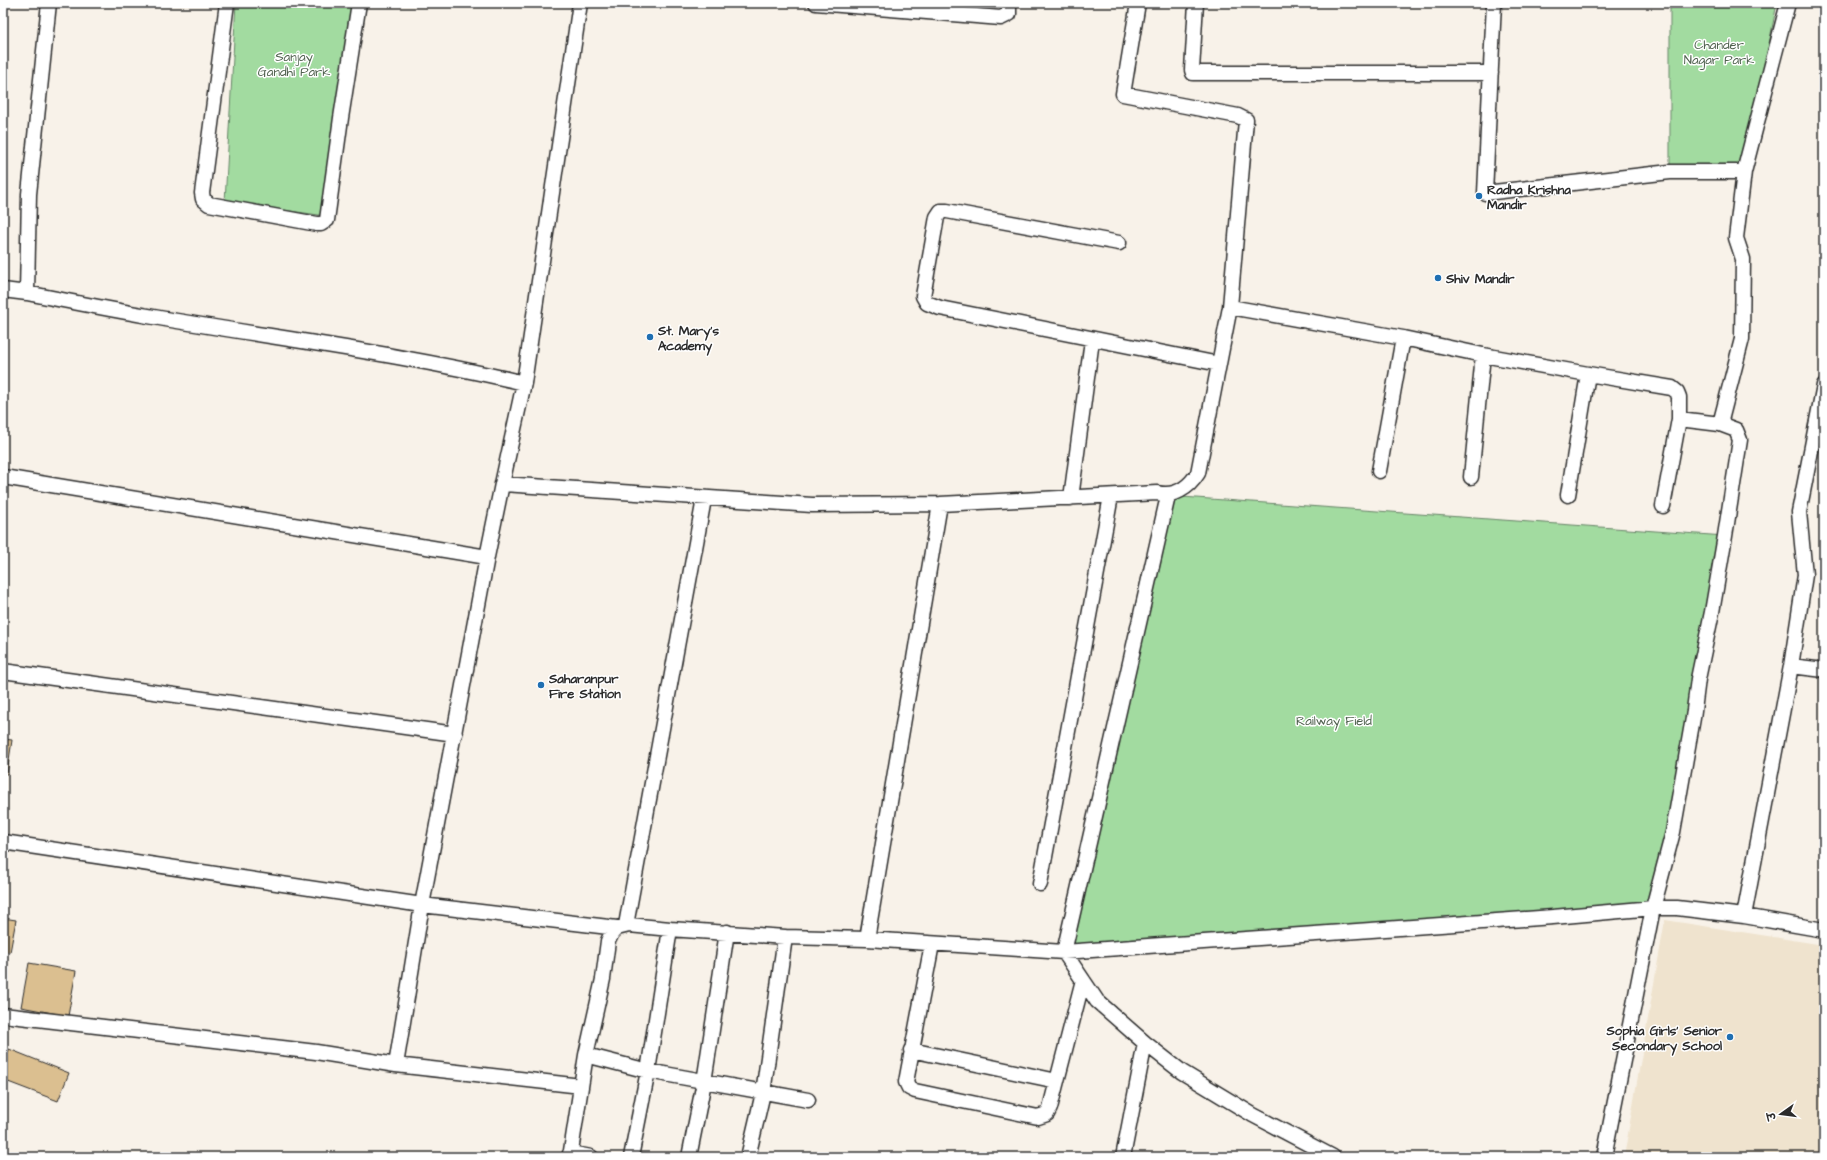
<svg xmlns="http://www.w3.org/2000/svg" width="1827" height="1160" viewBox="0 0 1827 1160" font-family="'Architects Daughter','Playpen Sans Deva',sans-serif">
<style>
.built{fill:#efe3ce}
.green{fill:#a2dba0;stroke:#668366}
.building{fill:#dbbf90;stroke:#2b2b2b}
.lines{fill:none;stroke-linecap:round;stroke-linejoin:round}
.minor-casing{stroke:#2b2b2b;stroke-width:17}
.minor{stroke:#fff;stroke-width:14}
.poi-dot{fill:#1f6fb2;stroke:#fff;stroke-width:1.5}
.labels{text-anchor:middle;stroke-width:3;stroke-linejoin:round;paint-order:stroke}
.park-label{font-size:13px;fill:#4f604e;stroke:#fff}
.poi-label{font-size:13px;font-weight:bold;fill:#2b2b2b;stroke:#fff;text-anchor:start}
</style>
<rect width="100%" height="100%" fill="#f8f2e9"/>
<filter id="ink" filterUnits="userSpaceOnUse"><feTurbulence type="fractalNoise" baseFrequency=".025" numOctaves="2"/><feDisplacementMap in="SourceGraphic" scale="8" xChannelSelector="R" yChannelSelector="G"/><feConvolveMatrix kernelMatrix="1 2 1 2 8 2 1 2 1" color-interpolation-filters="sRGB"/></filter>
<g filter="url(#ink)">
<!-- built -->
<path class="built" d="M1665 920 1824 945V1157H1624Z"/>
<!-- green -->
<path class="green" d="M236 3H367L326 216 225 202Z
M1670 3H1777L1744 172H1670Z
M1168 496 1725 536 1653 908 1064 952Z"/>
<!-- building -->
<path class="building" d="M3 739 12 740 7 774H3Z
M3 918 16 920 10 952 3 951Z
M29 963 76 971 68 1016 21 1007Z
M9 1049 69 1073 58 1101 3 1080V1064Z"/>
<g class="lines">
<!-- minor casing -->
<g class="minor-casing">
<path id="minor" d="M49 3 29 194 27 293C67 301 108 309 148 316 273 338 400 353 524 383
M227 3 202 193 203 199 209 204 317 224H321L327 220 341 118 359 3
M816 3 1001 18 1009 14V3
M1138 3 1123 94 1238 116 1246 120 1230 307
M1196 3 1192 70 1193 73H1491
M1494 3 1485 193 1670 172H1744
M1119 243 947 211H941L937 217 923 296 927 303 940 308 1219 364
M3 290 27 293
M1720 424 1742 339 1743 259 1736 238 1744 172 1788 3
M1379 471 1403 338
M3 477 487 557
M1471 477 1483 355
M502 484 524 383 580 3
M1568 495 1588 374
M1168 496 1064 952 1097 1001 1145 1043 1182 1072 1253 1115 1333 1157
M1071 498 1092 340
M1791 666 1805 575 1799 512 1824 385
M3 671 455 734
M3 842 422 905 396 1065
M1040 884 1111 496
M1744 916 1791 666 1824 670
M626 925 704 499
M617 928 422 905 487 557 502 484 812 505 940 504 1157 493C1174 497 1188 489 1198 473L1230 307 1403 338 1483 355 1588 374 1672 388 1677 392 1679 397V419L1663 506
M867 939 940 504
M932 944 906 1082 909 1088 915 1091 1038 1117 1047 1114 1050 1108 1083 980
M3 1015 316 1052 396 1065 581 1086
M911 1050 1057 1081
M586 1055 648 1071 808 1100
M570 1153 591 1157
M570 1157 586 1055 603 979 608 941 612 933 617 928 629 925 670 929 785 937 867 939 1064 952 1553 917 1653 908H1677L1744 916 1824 930
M631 1157 648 1071 670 929
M689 1157 704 1082 727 932
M748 1157 763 1093 785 937
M1123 1157 1145 1043
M1604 1157 1653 908 1673 832 1693 718 1698 679 1712 612 1725 536 1740 440 1736 430 1720 424 1679 419"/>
</g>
<!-- minor -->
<use href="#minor" class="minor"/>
</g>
</g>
<!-- markers -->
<g class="poi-dot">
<circle cx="1479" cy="196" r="4"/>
<circle cx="1438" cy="278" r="4"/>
<circle cx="650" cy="337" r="4"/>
<circle cx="541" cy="685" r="4"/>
<circle cx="1730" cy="1037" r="4"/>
</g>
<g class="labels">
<!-- park labels -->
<g class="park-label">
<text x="1719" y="49">Chander<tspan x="1719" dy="15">Nagar Park</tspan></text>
<text x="294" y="61">Sanjay<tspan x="294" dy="15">Gandhi Park</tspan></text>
<text x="1334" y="725">Railway Field</text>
</g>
<!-- poi labels -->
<g class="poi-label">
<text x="1487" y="194">Radha Krishna<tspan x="1487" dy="15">Mandir</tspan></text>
<text x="1446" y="283">Shiv Mandir</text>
<text x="658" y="335">St. Mary's<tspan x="658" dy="15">Academy</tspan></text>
<text x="549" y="683">Saharanpur<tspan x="549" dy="15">Fire Station</tspan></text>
<text x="1722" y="1035" text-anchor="end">Sophia Girls' Senior<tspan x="1722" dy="15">Secondary School</tspan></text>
</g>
</g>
<!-- margin -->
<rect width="1827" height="1160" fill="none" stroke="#fff" stroke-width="16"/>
<rect x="8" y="8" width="1811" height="1144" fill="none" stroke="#2b2b2b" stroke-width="1.5" filter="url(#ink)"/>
<!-- north arrow -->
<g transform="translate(1781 1114) rotate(256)" stroke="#ffffff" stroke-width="3" paint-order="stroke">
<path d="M0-3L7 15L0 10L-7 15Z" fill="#2b2b2b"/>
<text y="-6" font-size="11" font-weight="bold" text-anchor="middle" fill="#2b2b2b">उ</text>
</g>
</svg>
